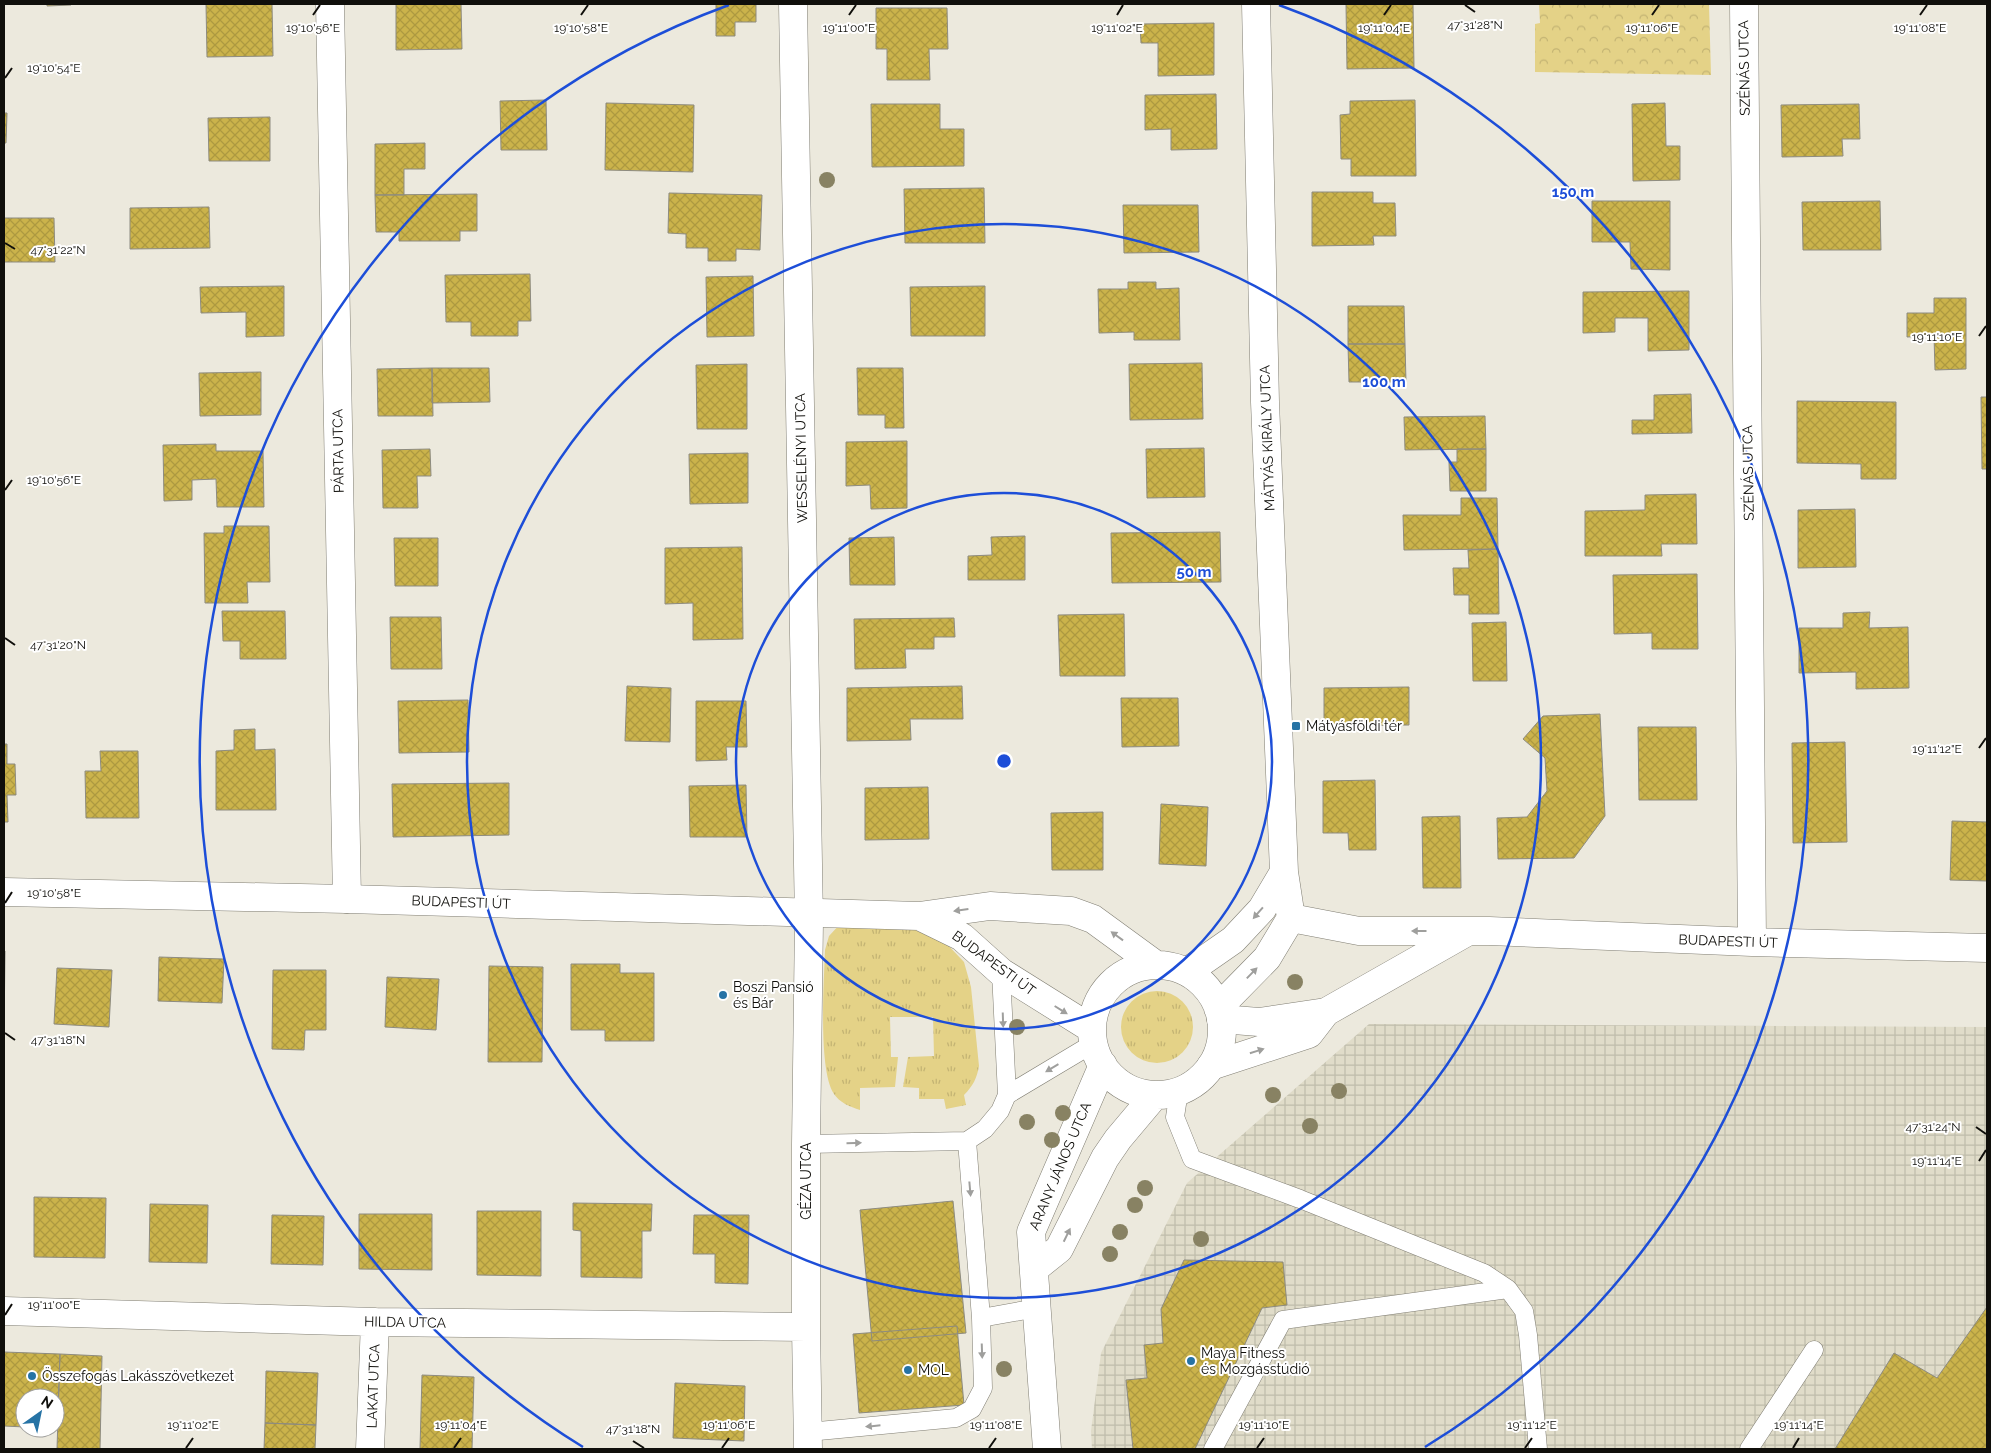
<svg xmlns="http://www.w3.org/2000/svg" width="1991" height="1453" viewBox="0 0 1991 1453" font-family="Raleway,sans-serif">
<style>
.industrial{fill:url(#industrial-grid)}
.grass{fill:url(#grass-tufts)}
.forest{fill:url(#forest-crowns)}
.building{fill:url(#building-cross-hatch);stroke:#8d8b80}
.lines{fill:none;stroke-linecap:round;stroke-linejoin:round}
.service-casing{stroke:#807e73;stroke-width:19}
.minor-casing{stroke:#807e73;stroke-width:29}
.tertiary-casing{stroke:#807e73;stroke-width:29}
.service{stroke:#fff;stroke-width:18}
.minor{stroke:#fff;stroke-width:28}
.tertiary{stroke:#fff;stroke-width:28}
.tree{fill:#888263}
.oneway{fill:#9f9f9d}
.ticks{fill:none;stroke:#100f0b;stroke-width:2}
.ring{fill:none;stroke:#1d4ed8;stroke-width:2.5}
.poi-dot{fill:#2673a5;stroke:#fff;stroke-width:2}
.labels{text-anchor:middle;stroke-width:4;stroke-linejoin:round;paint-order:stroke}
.street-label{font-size:14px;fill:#100f0b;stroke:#fff}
.poi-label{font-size:14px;fill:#100f0b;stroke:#fff;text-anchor:start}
.ticks-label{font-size:12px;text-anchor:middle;fill:#100f0b;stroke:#fff;stroke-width:4;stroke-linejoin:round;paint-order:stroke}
.centre{fill:#1d4ed8;stroke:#fff;stroke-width:2.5}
.ring-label{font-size:15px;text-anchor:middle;font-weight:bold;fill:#1d4ed8;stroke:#fff;stroke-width:4;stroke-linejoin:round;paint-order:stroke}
</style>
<defs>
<pattern id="industrial-grid" width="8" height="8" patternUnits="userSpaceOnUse" patternTransform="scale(1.25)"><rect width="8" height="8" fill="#e0dcc9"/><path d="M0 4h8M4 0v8" fill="none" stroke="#bfbcab"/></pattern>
<pattern id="grass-tufts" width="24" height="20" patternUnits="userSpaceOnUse" patternTransform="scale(1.25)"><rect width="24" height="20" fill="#e4d287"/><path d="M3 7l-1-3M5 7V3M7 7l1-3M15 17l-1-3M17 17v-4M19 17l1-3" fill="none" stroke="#c3b373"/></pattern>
<pattern id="forest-crowns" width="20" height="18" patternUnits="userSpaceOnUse" patternTransform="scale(1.25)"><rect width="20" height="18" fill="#e4d287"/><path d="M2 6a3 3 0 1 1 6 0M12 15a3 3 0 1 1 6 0" fill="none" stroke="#c3b373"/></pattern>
<pattern id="building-cross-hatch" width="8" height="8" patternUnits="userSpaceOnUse" patternTransform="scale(1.25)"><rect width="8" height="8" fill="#cbb34b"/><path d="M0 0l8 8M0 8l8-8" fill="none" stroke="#ad9940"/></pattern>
</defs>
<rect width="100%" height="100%" fill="#ece9dd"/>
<!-- industrial -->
<path class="industrial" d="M1369 1024 1987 1027V1449H1092L1091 1431 1101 1353 1187 1183Z"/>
<!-- grass -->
<path class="grass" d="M841 923 926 929 945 942 964 962 971 987 979 1066C977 1078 973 1086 964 1095L966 1105 946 1109 944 1099H919V1088L903 1087 908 1057 934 1056 933 1017H890L891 1057H898L895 1087 860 1088V1110C850 1107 839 1102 834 1094 818 1071 824 981 825 950L829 936Z
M1121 1027a36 36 0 1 1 72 0a36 36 0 1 1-72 0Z"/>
<!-- forest -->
<path class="forest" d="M1539 4H1709L1711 75 1535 72V24L1540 23Z"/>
<!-- building -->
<path class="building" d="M47 4H71V5L47 6Z
M206 4H272L273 56 207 57Z
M396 4H461L462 49 396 50Z
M716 4H756V22H735V36H716Z
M1346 4H1413L1414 68 1347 69Z
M876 8H947L948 49H929L930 80H887V49H876Z
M1214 23V75L1158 76V43H1141L1140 24Z
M1216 94 1217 149 1171 150V129L1145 130V95Z
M546 100 547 150H501L500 101Z
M1415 100 1416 176H1351V159H1341L1340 115 1350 114V101Z
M606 103 694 105 693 172 605 170Z
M1665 103 1666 146H1680V180L1633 181 1632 104Z
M871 104H940V129H964V166L872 167Z
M1859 104 1860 139H1842L1843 156 1782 157 1781 105Z
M4 113H7L6 143H4Z
M270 117V161H209L208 118Z
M425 143V169H404V195H375V144Z
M984 188 985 243H905L904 189Z
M1312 192H1373V203H1395L1396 236H1373L1374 245 1312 246Z
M669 193 762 195 760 250 736 249V261H708V248H686V234L668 233Z
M477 194V231H460V241H399V232H376L375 195Z
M1592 201H1670V270L1631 269 1630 242H1592Z
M1880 201 1881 250H1803L1802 202Z
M1123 205H1198L1199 252 1124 253Z
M209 207 210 248 130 249V208Z
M4 218H54L55 262H4Z
M530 274 531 321H518V336H471V322H446L445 275Z
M753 276 754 336 707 337 706 277Z
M1128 282H1156V289L1179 288 1180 340H1134V332L1099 333 1098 289H1128Z
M284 286V336L246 337V312L201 313 200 287Z
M985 286V336H911L910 287Z
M1689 291V350L1648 351V318H1615V332L1583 333V292Z
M1934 298H1966V369L1935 370 1934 336 1907 337V313H1934Z
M1348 306H1404L1405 344H1348Z
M1348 344H1405L1406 382H1349Z
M1202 363 1203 419 1130 420 1129 364Z
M747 364V429H697L696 365Z
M432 368H489L490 402 432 403Z
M432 368 433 416H378L377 369Z
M857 368H903L904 428H885V415H858Z
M261 372V415L200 416 199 373Z
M1691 394 1692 433 1632 434V420H1654V395Z
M1981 397H1987V469H1982Z
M1797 401 1896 402V479H1861V464L1797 463Z
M1485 416 1486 449 1405 450 1404 417Z
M907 441V508L871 509 870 485 846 486V442Z
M216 444V451H263L264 507H217L216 479 192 480V500L164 501 163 445Z
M1204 448 1205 497 1147 498 1146 449Z
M430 449 431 476H417L418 508H383L382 450Z
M1457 449H1486V491H1450L1449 462H1457Z
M748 453V503L690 504 689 454Z
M1696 494 1697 544H1661L1662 556H1585V511L1645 510V495Z
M1461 498H1497L1498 549 1404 550 1403 515H1461Z
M1855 509 1856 567 1798 568V510Z
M224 526H269L270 582H247L248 603H205L204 533H224Z
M1220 532 1221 582 1112 583 1111 533Z
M1025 536V580H968V556L992 555 991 537Z
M894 537 895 585H850L849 538Z
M394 538H438V586H395Z
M742 547 743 639 693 640V603L665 604V548Z
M1498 549 1499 614H1469V595H1454L1453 568H1469L1468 550Z
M1697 574 1698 649H1652V633L1614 634 1613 575Z
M222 611H285L286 659H240V641H223Z
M1870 612 1869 628 1908 627 1909 688 1856 689V672L1799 673V628H1843V613Z
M1124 614 1125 676H1060L1058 615Z
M390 617H441L442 669H391Z
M954 618 955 637H934V649H905L906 668 855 669 854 619Z
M1506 622 1507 681H1473L1472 623Z
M627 686 671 688 670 742 625 741Z
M962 686 963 719H910L911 740 847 741V688Z
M1409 687V725L1324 726V688Z
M1121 698H1178L1179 746 1122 747Z
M468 700 469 752 399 753 398 701Z
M696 701H746L747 747H726L727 760 696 761Z
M1600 714 1605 816 1574 858 1498 859 1497 818 1527 817 1547 791 1545 758 1523 739 1543 716Z
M1638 727H1696L1697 800H1639Z
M255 729V750L275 749 276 810H216V751L234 750V730Z
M1845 742 1847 842 1793 843 1792 743Z
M4 744H7V764H15L16 795H7L8 822H4Z
M100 751H138L139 818H86L85 771H101Z
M1375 780 1376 850H1349L1348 833H1323V781Z
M509 783V835L393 837 392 784Z
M746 785 747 837H690L689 786Z
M928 787 929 839 865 840V788Z
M1161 804 1208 807 1206 866 1159 864Z
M1103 812V870H1052L1051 813Z
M1460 816 1461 888H1423L1422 817Z
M1952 821 1987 822V881L1950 880Z
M4 951H5L4 1034Z
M159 957 224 959 222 1003 158 1001Z
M571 964H620V973H654V1041H605V1030H571Z
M489 966 543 967 542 1062H488Z
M57 968 112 970 109 1027 54 1024Z
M273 970H326V1030H305L304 1050 272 1049Z
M387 977 439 979 436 1030 385 1027Z
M34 1197 106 1198 105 1258 34 1257Z
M953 1201 966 1333 872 1341 860 1210Z
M573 1203 652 1204 651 1231H642V1278L581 1277V1231L573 1230Z
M150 1204 208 1205 207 1263 149 1262Z
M477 1211H541V1276L477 1275Z
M359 1214H432V1270L359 1269Z
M272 1215 324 1216 323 1265 271 1264Z
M694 1215H749L748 1284 715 1283V1254H693Z
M1184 1260 1283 1262 1287 1305 1262 1308 1195 1449H1133L1126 1380 1147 1378 1144 1345 1163 1343 1161 1309Z
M1987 1307V1449H1835L1894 1353 1937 1378Z
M957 1326 964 1405 859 1413 853 1334Z
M4 1352 60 1354 58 1408H55V1398H25V1427L4 1426Z
M60 1354 102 1356 100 1449H57Z
M266 1371 318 1373 316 1425 265 1423Z
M422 1375 474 1377 472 1449H420Z
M675 1383 745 1386 744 1441 673 1438Z
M265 1423 316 1425 315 1449H264Z"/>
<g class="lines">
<!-- service casing -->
<g class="service-casing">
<path id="service" d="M1001 972 1007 1095
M1179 1091 1175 1117 1192 1159 1300 1199 1484 1273 1508 1289 1283 1320 1213 1449
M806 1144 967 1141 985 1129 1000 1111 1007 1095 1094 1043
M1508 1289 1524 1311 1528 1335 1538 1449
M981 1318 1037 1308
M808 1432 956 1418 972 1409 983 1388 981 1318 967 1141
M1749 1449 1814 1350"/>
</g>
<!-- minor casing -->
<g class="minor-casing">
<path id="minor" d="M330 4 347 899
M793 4 809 921 806 1144V1327L808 1449
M1744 4 1752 942
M1291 918 1359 931H1489L1752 942 1987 948
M1221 1019 1259 1022 1326 1012 1467 932
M1211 1066 1309 1034 1326 1012
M4 1311 375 1322 806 1327
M370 1449 375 1322"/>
</g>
<!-- tertiary casing -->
<g class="tertiary-casing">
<path id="tertiary" d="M4 892 347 899 919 916 990 906 1071 911 1093 919 1156 965
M919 916 962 937 1001 972 1092 1029
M1092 1030a65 65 0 1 1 130 0a65 65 0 1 1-130 0Z
M1187 972 1233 940 1262 909 1284 872
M1218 1008 1267 958 1291 918 1284 872 1265 402 1256 4
M1034 1269 1059 1249 1105 1158 1118 1139 1155 1095
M1047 1449 1031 1232 1103 1065"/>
</g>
<!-- service -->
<use href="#service" class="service"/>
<!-- minor -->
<use href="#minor" class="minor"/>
<!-- tertiary -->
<use href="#tertiary" class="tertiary"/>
</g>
<!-- trees -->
<g class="tree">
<circle cx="827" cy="180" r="8"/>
<circle cx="1295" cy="982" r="8"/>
<circle cx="1017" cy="1027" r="8"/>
<circle cx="1339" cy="1091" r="8"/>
<circle cx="1273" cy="1095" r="8"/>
<circle cx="1063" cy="1113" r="8"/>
<circle cx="1027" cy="1122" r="8"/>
<circle cx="1310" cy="1126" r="8"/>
<circle cx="1052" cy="1140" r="8"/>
<circle cx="1145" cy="1188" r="8"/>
<circle cx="1135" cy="1205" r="8"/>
<circle cx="1120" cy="1232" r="8"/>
<circle cx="1201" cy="1239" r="8"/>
<circle cx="1110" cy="1254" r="8"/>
<circle cx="1004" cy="1369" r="8"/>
</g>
<!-- one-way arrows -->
<defs><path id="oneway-solid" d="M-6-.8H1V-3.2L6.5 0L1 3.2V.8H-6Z" transform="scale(1.25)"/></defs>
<g class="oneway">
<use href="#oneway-solid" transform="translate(961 910) rotate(172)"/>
<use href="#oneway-solid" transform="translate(1258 913) rotate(131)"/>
<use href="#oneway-solid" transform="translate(1419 931) rotate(180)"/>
<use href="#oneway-solid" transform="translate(1117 936) rotate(-144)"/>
<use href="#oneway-solid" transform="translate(1252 973) rotate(-46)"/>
<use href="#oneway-solid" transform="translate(1061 1010) rotate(32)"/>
<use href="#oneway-solid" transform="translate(1003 1020) rotate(88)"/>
<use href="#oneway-solid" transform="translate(1257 1051) rotate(-18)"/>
<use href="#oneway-solid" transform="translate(1052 1068) rotate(149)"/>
<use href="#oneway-solid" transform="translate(854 1143) rotate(-1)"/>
<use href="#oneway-solid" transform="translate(970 1189) rotate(85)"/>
<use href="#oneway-solid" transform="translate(1067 1235) rotate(-64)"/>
<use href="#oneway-solid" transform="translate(982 1351) rotate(88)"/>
<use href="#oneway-solid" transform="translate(873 1426) rotate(174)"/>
</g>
<!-- ticks -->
<path class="ticks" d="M1465 5 1475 12M313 15 320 5M581 15 588 5M849 15 856 5M1117 15 1123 5M1384 15 1391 5M1652 15 1659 5M1920 15 1927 5M5 78 12 68M5 243 15 249M1979 336 1986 326M5 490 12 480M5 638 15 645M1979 748 1986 738M5 903 12 892M5 1033 15 1040M1976 1127 1986 1134M1979 1161 1986 1150M5 1315 12 1304M633 1441 644 1448M186 1448 193 1438M454 1448 461 1438M722 1448 729 1438M989 1448 996 1438M1257 1448 1264 1438M1525 1448 1532 1438M1793 1448 1799 1438"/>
<!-- distance rings -->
<g class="ring">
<circle cx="1004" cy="761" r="268"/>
<circle cx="1004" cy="761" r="537"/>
<path d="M583 1447A805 805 0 0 1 729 5M1279 5A805 805 0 0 1 1425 1447"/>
</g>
<!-- markers -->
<g class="poi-dot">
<rect x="1291" y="721" width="10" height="10" rx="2.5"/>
<circle cx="723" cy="995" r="5"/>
<circle cx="1191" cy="1361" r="5"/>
<circle cx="908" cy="1370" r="5"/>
<circle cx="32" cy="1376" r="5"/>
</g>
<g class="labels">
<!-- street labels -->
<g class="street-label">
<text transform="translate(1744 68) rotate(-91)" y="5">SZÉNÁS UTCA</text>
<text transform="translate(1267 438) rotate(-92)" y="5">MÁTYÁS KIRÁLY UTCA</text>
<text transform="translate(338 451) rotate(-91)" y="5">PÁRTA UTCA</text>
<text transform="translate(801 458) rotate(-91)" y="5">WESSELÉNYI UTCA</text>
<text transform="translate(1748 473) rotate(-91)" y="5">SZÉNÁS UTCA</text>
<text transform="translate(461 902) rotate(2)" y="5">BUDAPESTI ÚT</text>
<text transform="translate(1728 941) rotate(2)" y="5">BUDAPESTI ÚT</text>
<text transform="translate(994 963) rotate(36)" y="5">BUDAPESTI ÚT</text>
<text transform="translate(1060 1166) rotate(-67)" y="5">ARANY JÁNOS UTCA</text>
<text transform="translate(806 1181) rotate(-90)" y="5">GÉZA UTCA</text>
<text transform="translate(405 1322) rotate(1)" y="5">HILDA UTCA</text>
<text transform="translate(373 1386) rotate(-88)" y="5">LAKAT UTCA</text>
</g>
<!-- poi labels -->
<g class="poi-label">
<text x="1306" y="731">Mátyásföldi tér</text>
<text x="733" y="992">Boszi Pansió<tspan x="733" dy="16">és Bár</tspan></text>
<text x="1201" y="1358">Maya Fitness<tspan x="1201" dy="16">és Mozgásstúdió</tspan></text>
<text x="918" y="1375">MOL</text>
<text x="42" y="1381">Összefogás Lakásszövetkezet</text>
</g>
</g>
<g class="ticks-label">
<text x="1475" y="29">47°31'28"N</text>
<text x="313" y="32">19°10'56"E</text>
<text x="849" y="32">19°11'00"E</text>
<text x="581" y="32">19°10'58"E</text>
<text x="1117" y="32">19°11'02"E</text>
<text x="1384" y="32">19°11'04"E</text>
<text x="1652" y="32">19°11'06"E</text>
<text x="1920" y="32">19°11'08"E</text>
<text x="54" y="72">19°10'54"E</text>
<text x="58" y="254">47°31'22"N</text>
<text x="1937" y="341">19°11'10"E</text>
<text x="54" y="484">19°10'56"E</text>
<text x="58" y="649">47°31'20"N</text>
<text x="1937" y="753">19°11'12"E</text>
<text x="54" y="897">19°10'58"E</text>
<text x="58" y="1044">47°31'18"N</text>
<text x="1933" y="1131">47°31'24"N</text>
<text x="1937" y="1165">19°11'14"E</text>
<text x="54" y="1309">19°11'00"E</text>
<text x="193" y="1429">19°11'02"E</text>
<text x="461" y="1429">19°11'04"E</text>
<text x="729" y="1429">19°11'06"E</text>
<text x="996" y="1429">19°11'08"E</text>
<text x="1264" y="1429">19°11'10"E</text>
<text x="1532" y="1429">19°11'12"E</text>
<text x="1799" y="1429">19°11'14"E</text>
<text x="633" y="1433">47°31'18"N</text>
</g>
<circle cx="1004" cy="761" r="8" class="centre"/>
<g class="ring-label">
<text x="1573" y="197">150 m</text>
<text x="1384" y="387">100 m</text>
<text x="1194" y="577">50 m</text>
</g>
<!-- border -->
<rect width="1991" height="1453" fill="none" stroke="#100f0b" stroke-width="10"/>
<!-- north arrow -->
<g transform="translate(40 1413) rotate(33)"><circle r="24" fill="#ffffff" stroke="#9f9f9d"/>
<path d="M0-4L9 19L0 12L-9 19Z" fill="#2673a5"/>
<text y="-8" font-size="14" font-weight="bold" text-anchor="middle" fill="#100f0b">N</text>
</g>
</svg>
